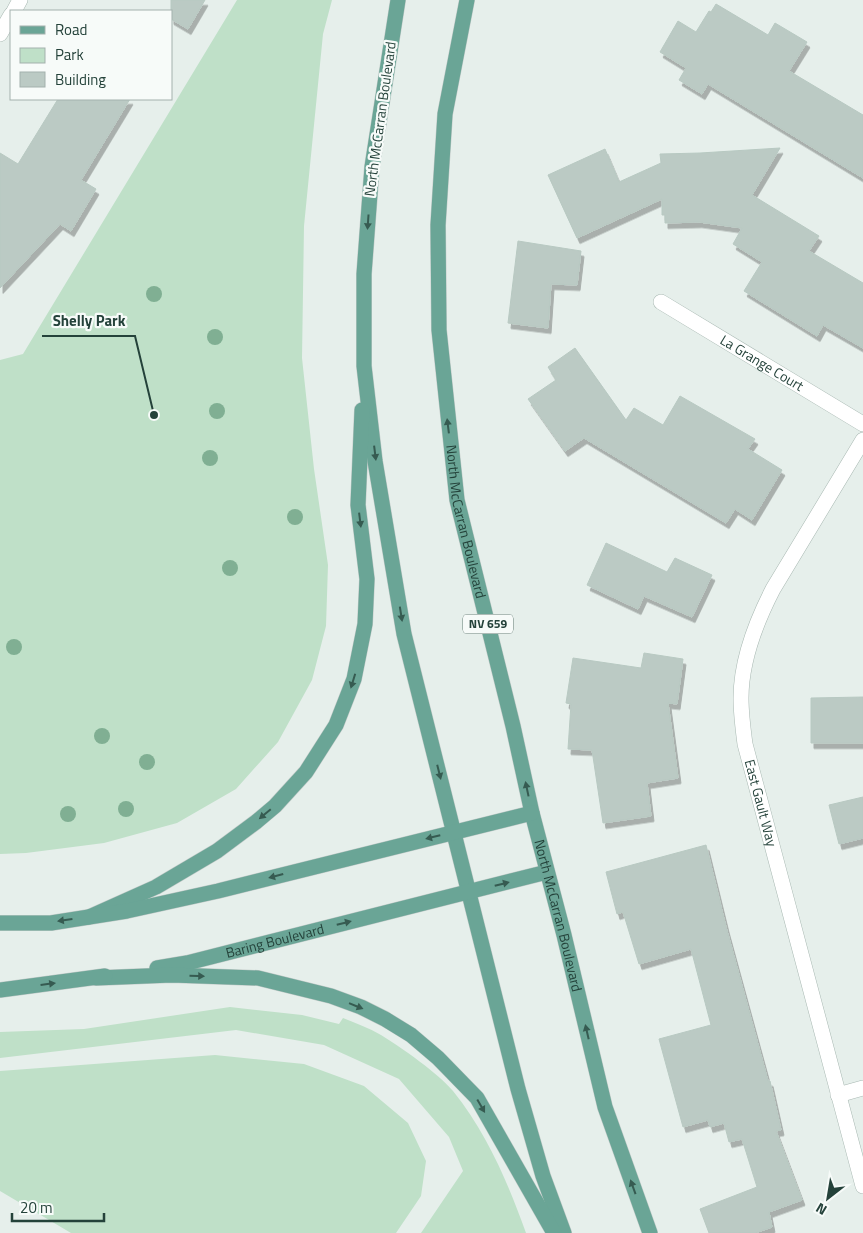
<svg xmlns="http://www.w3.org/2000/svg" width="863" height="1233" viewBox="0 0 863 1233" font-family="'Titillium Web',sans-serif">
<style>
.green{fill:#bfe0c8}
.building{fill:#bbcac4;stroke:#b8c9c2;filter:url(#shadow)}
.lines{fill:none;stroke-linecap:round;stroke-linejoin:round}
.minor-casing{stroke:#a8b8b2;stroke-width:16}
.major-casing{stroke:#c2cac8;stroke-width:16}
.minor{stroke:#fff;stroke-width:15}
.major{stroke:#6aa596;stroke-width:15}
.tree{fill:#80af93}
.oneway{fill:#365b51}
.labels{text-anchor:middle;stroke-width:4.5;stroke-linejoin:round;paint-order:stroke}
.shield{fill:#f7fbf9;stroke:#637a73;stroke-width:1}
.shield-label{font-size:12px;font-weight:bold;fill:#24423a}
.street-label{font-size:14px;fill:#24423a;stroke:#f7fbf9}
.leader{fill:none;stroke:#24423a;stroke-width:2}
.callout-dot{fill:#24423a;stroke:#f7fbf9;stroke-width:2}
.callout-label{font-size:15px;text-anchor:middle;font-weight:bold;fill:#24423a;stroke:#f7fbf9;stroke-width:4.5;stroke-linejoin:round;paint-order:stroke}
</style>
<defs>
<filter id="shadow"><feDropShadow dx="3" dy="5.5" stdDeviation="0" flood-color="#0004"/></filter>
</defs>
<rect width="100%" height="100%" fill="#e6efeb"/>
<!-- green -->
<path class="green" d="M237 0H332L323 34 304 226 302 358 314 469 328 565 326 626 312 680 278 742 236 789 177 823 104 843 26 853 0 854V360L23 354Z
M230 1007 302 1015 339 1024 343 1018C355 1023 369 1028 381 1035 401 1047 439 1074 453 1091 487 1133 508 1183 526 1233H421L463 1171 449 1137 399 1079 324 1045 236 1030 0 1058V1032L84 1029Z
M215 1055 304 1064 364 1086 408 1123 426 1161 421 1196 396 1233H71L0 1191V1071Z"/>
<!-- building -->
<path class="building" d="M171 0H205L188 29 171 19Z
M716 4 768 35 775 23 807 42 789 71 863 115V178L708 84 702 94 679 80 686 68 660 52 678 21 696 32 709 11 711 12Z
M58 99H130L81 180 96 189 71 231 60 224 0 288V153L18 164Z
M780 148 752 195 819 236 809 251 863 283V348L823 325 817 336 744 291 762 262 733 244 742 228 699 222 665 223V215H662V199L577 238 548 175 605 149 619 182 661 163 660 154 700 153Z
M518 241 581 251 577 285 551 284 548 328 508 323Z
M575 348 626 420 634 408 663 425 680 396 755 439 748 449 782 470 752 520 735 509 726 523 584 438 565 451 528 399 556 380 548 367Z
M606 543 667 572 675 558 712 575 692 617 644 596 638 609 587 585Z
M644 653 683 659 677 704 668 703 678 778 647 783 651 816 603 823 592 750 568 749 571 704 566 703 573 658 641 668Z
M863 697V743H811V698Z
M863 797V838L839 844 829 805Z
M706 845 726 927 768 1081H770L781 1130 776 1131 802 1200 769 1212 772 1227 755 1233H709L700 1209 757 1187 742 1139 729 1142 724 1123 710 1127 708 1120 683 1127 659 1039 711 1025 691 949 639 964 623 912 617 914 606 872Z"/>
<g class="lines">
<!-- minor casing -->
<g class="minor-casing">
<g id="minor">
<path d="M14 11 20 0"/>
<path d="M0 34 11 15"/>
<path id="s1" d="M661 302 863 424"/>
<path id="s2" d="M863 440 773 589C756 622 741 660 741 698 741 713 743 729 745 744L863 1186"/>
<path d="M838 1095 863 1088"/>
</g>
</g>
<!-- major casing -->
<g class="major-casing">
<g id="major">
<path d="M398 0 372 167 364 274V366L375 461 404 634 518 1089 543 1176 564 1233"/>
<path id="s3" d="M467 0 445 114 438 225 439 330 457 500 513 726 532 813 564 935 605 1107 650 1233"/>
<path d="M89 917 156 887 217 851 256 822 275 806 306 772 336 725 354 679 365 624 367 579 358 505 362 410"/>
<path d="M0 923H51L127 911 218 891 532 813"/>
<path id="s4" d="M157 968 187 963 547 872"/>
<path d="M96 978 172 975 258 978 331 996 361 1007 385 1019 411 1035 438 1058 477 1098 554 1233"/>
<path d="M0 990 105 976"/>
</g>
</g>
<!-- minor -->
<use href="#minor" class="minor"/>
<!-- major -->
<use href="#major" class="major"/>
</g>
<!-- trees -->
<g class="tree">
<circle cx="154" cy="294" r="8"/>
<circle cx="215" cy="337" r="8"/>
<circle cx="217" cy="411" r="8"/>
<circle cx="210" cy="458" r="8"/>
<circle cx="295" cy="517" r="8"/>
<circle cx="230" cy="568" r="8"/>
<circle cx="14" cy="647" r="8"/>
<circle cx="102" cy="736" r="8"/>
<circle cx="147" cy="762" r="8"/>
<circle cx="126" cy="809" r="8"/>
<circle cx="68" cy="814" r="8"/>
</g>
<!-- one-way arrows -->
<defs><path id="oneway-solid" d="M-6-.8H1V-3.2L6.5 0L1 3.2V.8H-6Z" transform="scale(1.25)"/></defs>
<g class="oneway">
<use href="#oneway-solid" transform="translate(368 222) rotate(94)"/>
<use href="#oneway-solid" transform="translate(448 426) rotate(-97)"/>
<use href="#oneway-solid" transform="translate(375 453) rotate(83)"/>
<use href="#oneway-solid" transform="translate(360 520) rotate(83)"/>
<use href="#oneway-solid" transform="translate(401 614) rotate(81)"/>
<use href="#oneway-solid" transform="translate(353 681) rotate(107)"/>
<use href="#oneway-solid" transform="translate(439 772) rotate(76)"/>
<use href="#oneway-solid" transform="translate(527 789) rotate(-102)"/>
<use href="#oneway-solid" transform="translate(265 814) rotate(140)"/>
<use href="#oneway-solid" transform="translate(433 837) rotate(166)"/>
<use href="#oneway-solid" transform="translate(276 876) rotate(165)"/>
<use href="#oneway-solid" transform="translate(502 884) rotate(-14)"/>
<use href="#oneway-solid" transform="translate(65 920) rotate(172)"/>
<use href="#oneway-solid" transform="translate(344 923) rotate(-14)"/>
<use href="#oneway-solid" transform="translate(197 976) rotate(1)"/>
<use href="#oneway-solid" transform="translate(48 984) rotate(-7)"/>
<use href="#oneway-solid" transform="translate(356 1006) rotate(22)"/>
<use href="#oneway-solid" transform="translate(587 1032) rotate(-103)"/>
<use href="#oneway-solid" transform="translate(481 1106) rotate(60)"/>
<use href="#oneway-solid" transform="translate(633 1187) rotate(-110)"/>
</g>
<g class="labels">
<!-- shield labels -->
<rect class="shield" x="463" y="614.5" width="50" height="19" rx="4"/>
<g class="shield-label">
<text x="488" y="628">NV 659</text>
</g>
<!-- street labels -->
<g class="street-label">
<text transform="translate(380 119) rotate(-82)" y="5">North McCarran Boulevard</text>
<text dy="5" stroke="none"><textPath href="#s1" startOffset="118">La Grange Court</textPath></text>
<text dy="5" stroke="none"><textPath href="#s3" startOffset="526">North McCarran Boulevard</textPath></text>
<text dy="5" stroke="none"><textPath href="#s2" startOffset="396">East Gault Way</textPath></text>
<text dy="5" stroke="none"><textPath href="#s3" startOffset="931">North McCarran Boulevard</textPath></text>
<text dy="5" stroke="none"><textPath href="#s4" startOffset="121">Baring Boulevard</textPath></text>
</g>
</g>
<!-- callouts -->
<path class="leader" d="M154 415L135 336H42"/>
<circle class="callout-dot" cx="154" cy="415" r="5"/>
<g class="callout-label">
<text x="89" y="326">Shelly Park</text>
</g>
<!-- legend -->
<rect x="10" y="10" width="162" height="90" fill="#f7fbf9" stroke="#a3b1ad"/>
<rect x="20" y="26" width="25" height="8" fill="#6aa596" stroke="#a3b1ad"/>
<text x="55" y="35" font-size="15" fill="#24423a">Road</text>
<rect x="20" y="48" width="25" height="15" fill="#bfe0c8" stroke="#a3b1ad"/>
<text x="55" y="60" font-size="15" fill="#24423a">Park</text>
<rect x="20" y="72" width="25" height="15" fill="#bbcac4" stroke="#a3b1ad"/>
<text x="55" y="85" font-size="15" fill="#24423a">Building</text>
<!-- north arrow -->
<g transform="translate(828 1198) rotate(211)" stroke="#f7fbf9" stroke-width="4" paint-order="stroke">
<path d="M0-4L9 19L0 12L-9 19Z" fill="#24423a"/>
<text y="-8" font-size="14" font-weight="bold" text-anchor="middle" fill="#24423a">N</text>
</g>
<!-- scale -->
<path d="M12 1213v8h92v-8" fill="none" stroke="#24423a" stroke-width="2.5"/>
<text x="20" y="1213" font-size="15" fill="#24423a" stroke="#f7fbf9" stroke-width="4" paint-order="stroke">20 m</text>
</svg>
